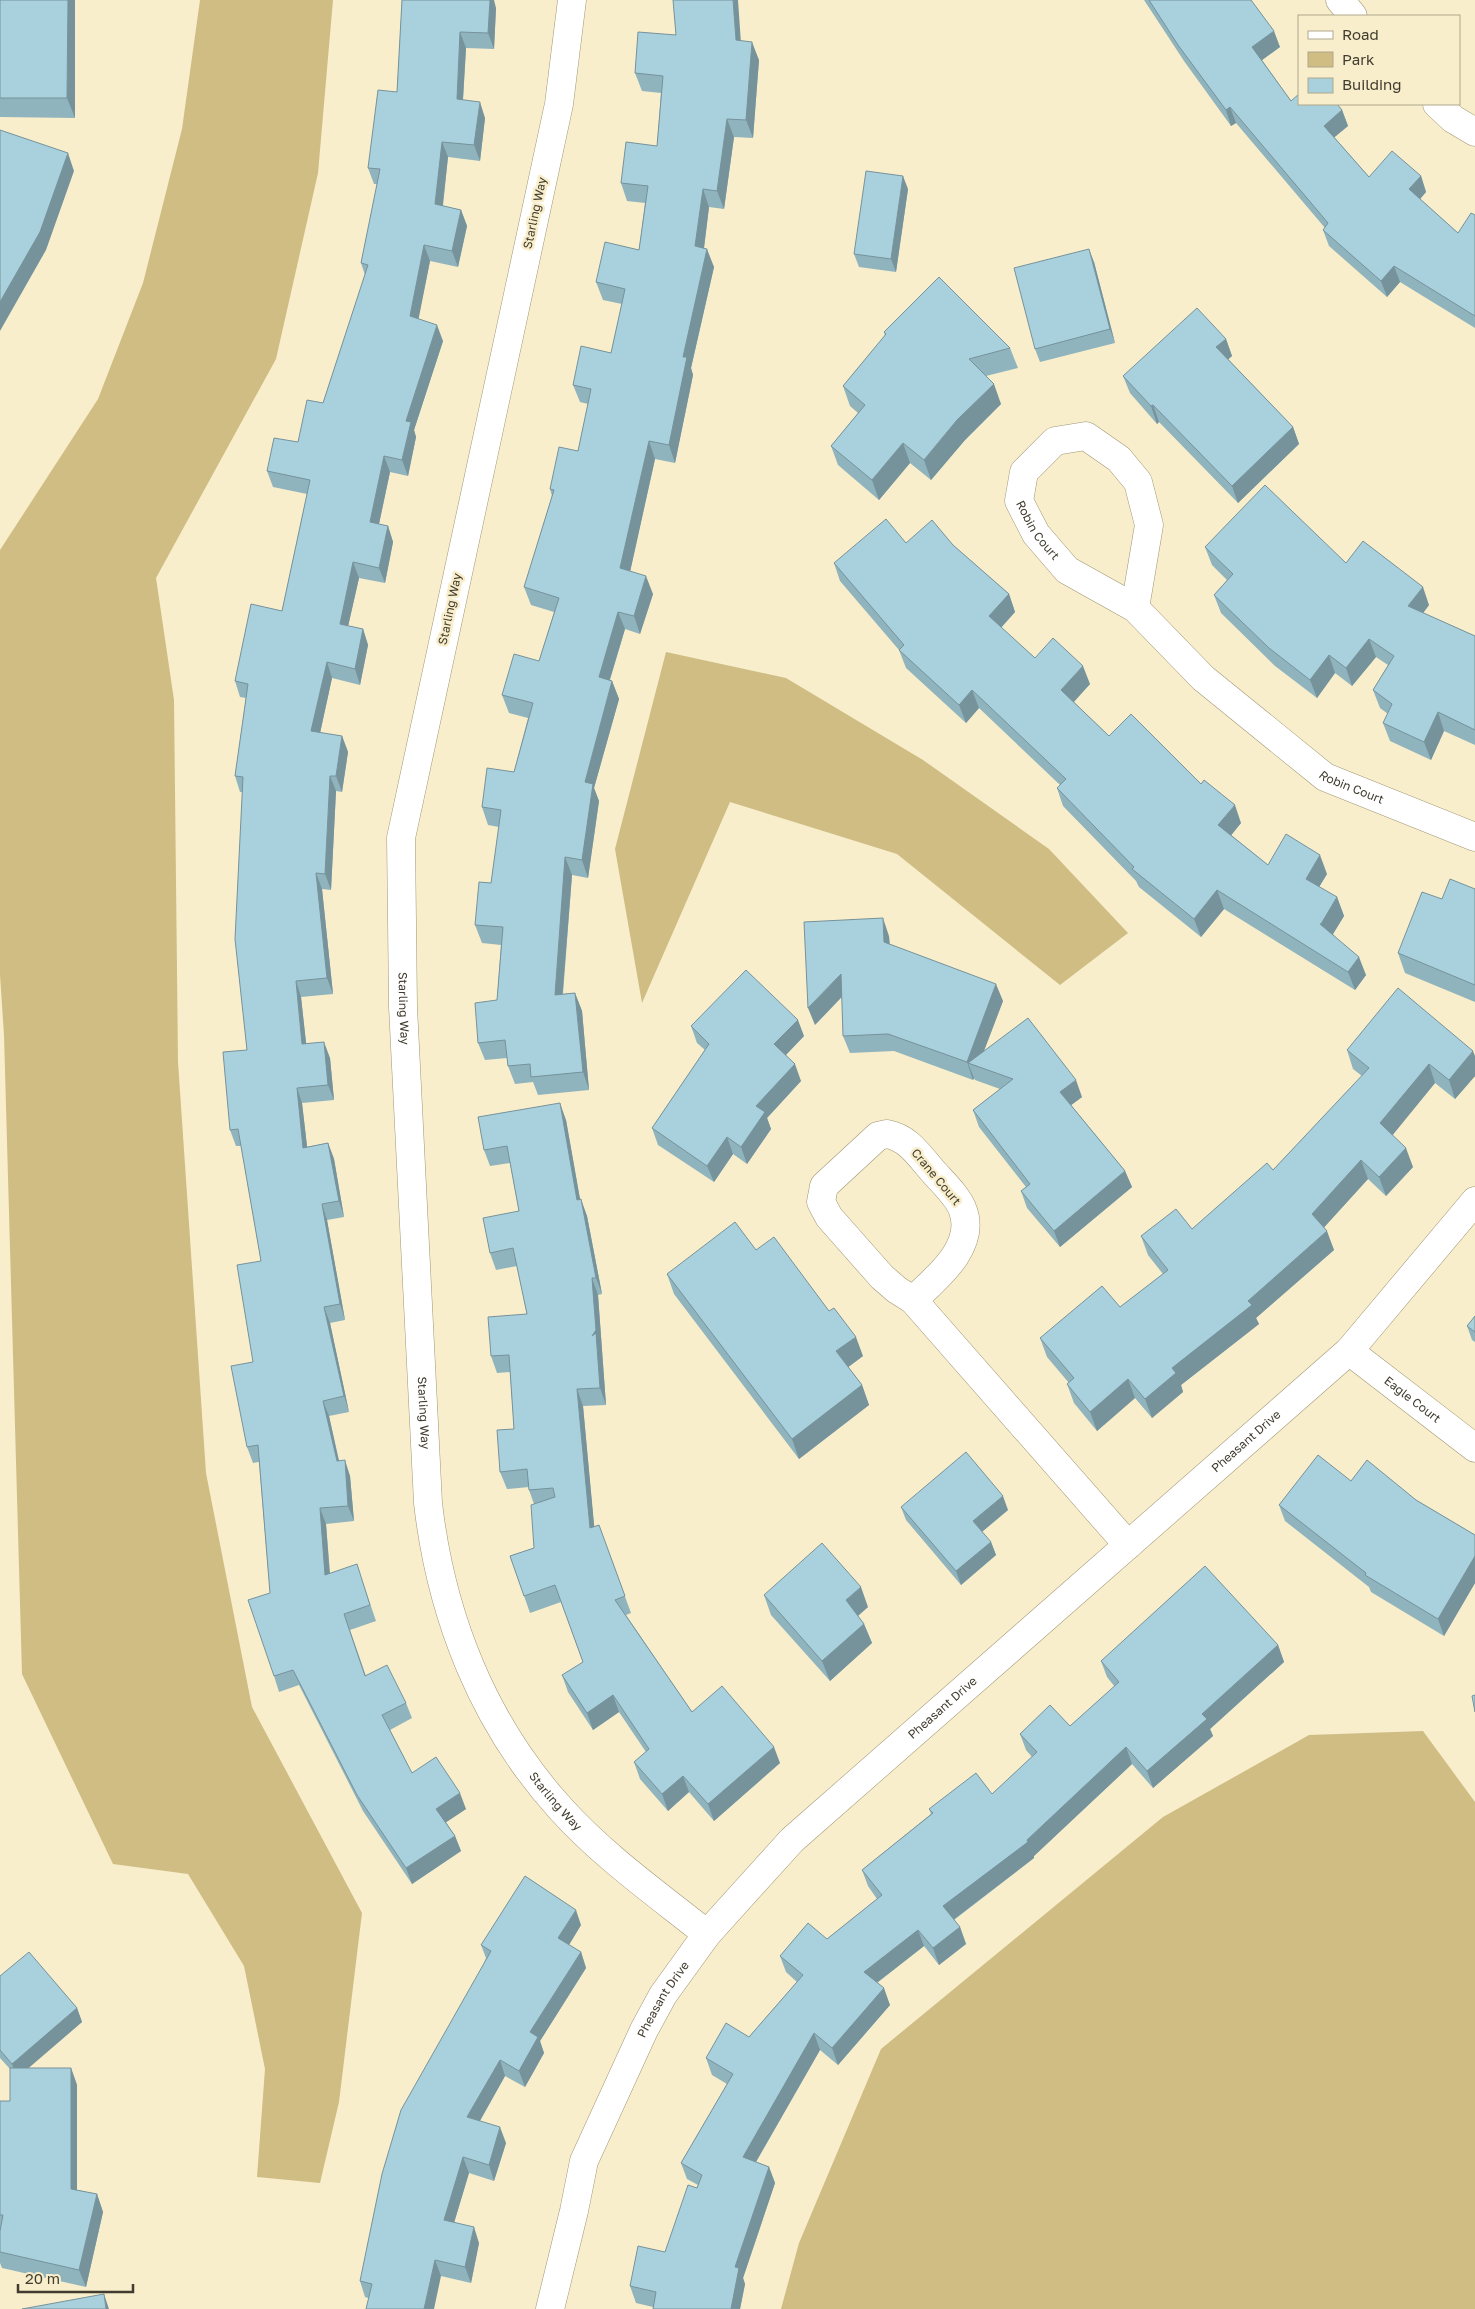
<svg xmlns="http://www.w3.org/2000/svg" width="1475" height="2309" viewBox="0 0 1475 2309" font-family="'Golos Text',sans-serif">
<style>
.green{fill:#cfbd84}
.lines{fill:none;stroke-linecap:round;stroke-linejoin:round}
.minor-casing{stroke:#a09676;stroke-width:29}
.tertiary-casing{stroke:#a09676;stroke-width:29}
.minor{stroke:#fff;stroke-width:28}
.tertiary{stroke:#fff;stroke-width:28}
.wall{fill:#90b4be}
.shaded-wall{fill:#76929b}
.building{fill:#a8d1dd;stroke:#76929b}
.labels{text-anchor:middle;stroke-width:5;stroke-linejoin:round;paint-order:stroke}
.street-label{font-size:12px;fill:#413c2f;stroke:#f8eecb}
</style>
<rect width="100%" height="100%" fill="#f8eecb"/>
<!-- green -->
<path class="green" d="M200 0H333L318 173 276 359 156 578 174 700 178 1062 206 1473 252 1707 362 1913 339 2102 320 2183 257 2177 265 2069 244 1966 188 1874 113 1864 22 1674 4 1035 0 975V550L98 399 143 283 182 129Z
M666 652 786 678 923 760 1049 849 1128 933 1060 985 897 854 730 802 642 1003 615 849Z
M1423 1731 1475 1802V2309H781L799 2243 881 2049 1163 1817 1309 1735Z"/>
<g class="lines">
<!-- minor casing -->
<g class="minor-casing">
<g id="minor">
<path id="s1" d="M572 0 559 104 401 838 403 1007 428 1503C441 1616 483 1723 560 1808 603 1856 657 1894 707 1934"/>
<path d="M1340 0 1353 16"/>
<path d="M1437 104 1453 119 1475 132"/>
<path id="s2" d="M1135 608 1149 525 1138 482 1119 459 1086 436 1055 441 1024 472 1019 501 1036 534 1067 570 1135 608 1203 678 1325 777 1475 837"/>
<path d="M887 1134C908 1138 918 1154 931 1169 941 1181 956 1194 962 1208 978 1245 937 1278 913 1300L897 1290 882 1277 829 1217 821 1202 824 1186 878 1136Z"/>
<path d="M913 1300 1128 1545"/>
<path id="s3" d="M1349 1351 1475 1448"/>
</g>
</g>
<!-- tertiary casing -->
<g class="tertiary-casing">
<g id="tertiary">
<path id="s4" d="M550 2309 574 2211 584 2161 644 2030 663 1995 707 1934 792 1840 1349 1351 1475 1201"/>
</g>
</g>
<!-- minor -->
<use href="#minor" class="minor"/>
<!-- tertiary -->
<use href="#tertiary" class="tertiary"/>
</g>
<!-- wall -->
<path class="wall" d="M0 0H75V118L0 117Z
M402 0 496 8 494 49 466 48 463 100 485 118 480 161 448 157 443 206 461 210 467 226 458 267 430 261 418 319 443 341 414 430 416 437 408 476 390 472 379 524 388 526 393 542 385 583 359 578 348 626 363 629 368 645 360 685 332 678 320 733 342 736 348 752 342 792 336 791 331 890 322 889 333 994 301 997 306 1044 330 1058 334 1100 302 1103 307 1147 328 1143 334 1159 344 1217 327 1220 345 1320 330 1323 349 1412 329 1416 339 1460 350 1476 354 1521 326 1524 330 1573 362 1580 376 1621 350 1630 366 1676 406 1703 412 1718 390 1730 412 1773 466 1809 446 1822 455 1836 461 1851 412 1884 363 1811 299 1685 279 1692 274 1676 270 1593 259 1462 253 1463 247 1447 261 1261 241 1146H236L230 1130 247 1050 243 792H240L235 776 246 698 240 697 235 681 282 611 307 494 273 487 267 471 298 442 323 403 365 275 361 263 377 184H374L368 168 397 92Z
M1144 0H1251L1280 47 1262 60 1291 101 1342 110 1348 126 1334 137 1369 177 1421 176 1426 192 1420 199 1458 233 1475 215V328L1400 282 1387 297 1329 246 1323 230 1325 228 1236 123 1231 126 1184 61Z
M741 41 759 60 753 138 734 137 724 209 709 207 704 248 714 267 691 368 693 375 675 463 655 459 630 571 653 594 640 634 625 629 610 680 612 681 619 699 594 788 599 801 588 878 572 875 563 994 575 993 582 1011 589 1090 538 1095 533 1082 515 1084 508 1066 507 1058 485 1060 478 1043 497 1000 501 945 482 943 475 925 491 883 499 827 488 825 482 807 514 772 528 718 509 713 502 695 539 661 554 612 531 605 524 587 552 496 550 489 578 451 588 404 580 402 573 385 611 353 622 304 603 300 596 282 639 250 645 203 627 201 621 183 657 146 661 93 642 91 635 73Z
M908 189 896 272 859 267 854 254Z
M1094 262 1115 343 1040 362 1035 349Z
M884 332 1010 348 1018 368 986 376 1001 404 965 440 931 480 910 463 879 500 838 465 831 446 858 413 850 406 843 386 885 336Z
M1226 339 1232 356 1228 359 1293 427 1299 444 1238 503 1159 422 1157 424 1130 393 1123 376Z
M906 543 953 545 1009 594 1015 612 1001 628 1035 658 1090 684 1074 702 1109 736 1201 784 1241 823 1231 835 1268 865 1327 874 1319 887 1337 897 1344 916 1333 934 1366 975 1355 990 1224 909 1201 937 1139 887 1136 881 1063 806 1057 788 1060 785 979 708 966 723 906 668 899 650 840 581 834 563Z
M1205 547 1346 563 1429 605 1423 613 1475 636V745L1444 731 1431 760 1390 741 1383 723 1388 714 1380 708 1373 690 1388 665 1376 657 1352 686 1335 673 1317 698 1275 666 1221 613 1214 595 1227 580 1212 565Z
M1475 889V1002L1405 973 1398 953 1442 899Z
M889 936 890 944 1003 1001 983 1052 1082 1097 1071 1105 1125 1171 1132 1187 1060 1247 1027 1208 1021 1191 1026 1187 979 1127 973 1110 1000 1089 975 1080 974 1078 973 1080 894 1051 850 1053 843 1036 842 997 815 1025Z
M691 1026 804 1036 786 1055 801 1081 767 1118 771 1129 747 1164 733 1154 714 1182 658 1145 652 1128 705 1050 697 1043Z
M1347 1050 1475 1056V1076L1455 1099 1435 1083 1392 1135 1413 1167 1386 1196 1368 1179 1324 1227 1334 1250 1256 1318 1259 1324 1181 1385 1183 1392 1152 1418 1135 1398 1097 1431 1074 1403 1067 1384 1069 1383 1047 1357 1040 1338 1120 1307 1163 1274 1148 1255 1141 1236 1192 1229 1273 1170 1362 1076 1353 1069Z
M566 1120 580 1199 587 1216 602 1294 598 1295 606 1405 583 1406 594 1527 599 1525 631 1613 626 1615 692 1712 780 1763 714 1821 689 1792 668 1811 640 1779 634 1762 646 1752 619 1712 593 1730 568 1692 562 1675 583 1662 561 1602 530 1613 510 1556 534 1548V1504L529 1490V1487L507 1489 500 1472 514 1429 510 1372 497 1373 491 1356 527 1314 517 1266 496 1270 490 1253 519 1211 510 1163 490 1166 484 1150Z
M756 1250 863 1356 848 1367 862 1385 869 1405 799 1459 674 1294 667 1274Z
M1475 1316V1342L1472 1340 1467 1326Z
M1351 1481 1416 1500 1475 1535V1583L1444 1636 1371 1592 1369 1587 1285 1521 1279 1505Z
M901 1507 1008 1510 982 1532 991 1542 996 1555 961 1585 906 1520Z
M764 1595 868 1607 858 1616 864 1624 872 1643 830 1681 771 1615Z
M1278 1645 1284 1662 1210 1729 1213 1736 1153 1788 1132 1764 1034 1856V1858L954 1920 960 1927 966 1944 939 1965 924 1946 877 1983 890 2005 838 2065 820 2050 756 2162 769 2167 775 2183 743 2278 745 2284 740 2309H653V2307L636 2303 630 2286 665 2252 698 2185 687 2179 681 2163 727 2084 712 2075 706 2058 749 2037 797 1982 786 1972 780 1956 827 1939 877 1899 868 1886 862 1870 931 1814 929 1809 992 1794 1032 1757 1026 1750 1020 1734 1070 1726 1115 1687 1107 1677 1101 1661Z
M581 1925 569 1945 581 1952 586 1968 540 2041 544 2053 525 2087 505 2076 480 2121 506 2143 494 2181 469 2173 454 2223 479 2243 471 2283 441 2276 368 2298 365 2297 360 2281 486 1958 481 1945Z
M0 1976 77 2008 82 2022 28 2068H71L77 2085V2190L97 2194 103 2212 86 2287 2 2268 0 2263V2101H10V2069L0 2058Z"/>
<!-- shaded-wall -->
<path class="shaded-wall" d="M68 0H75V118L67 98Z
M490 0H494L496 8 494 49 488 33Z
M733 0H738L742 58 736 40Z
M1274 31 1280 47 1258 63 1252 47Z
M460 32 466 48 462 115 457 99Z
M752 42 759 60 753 138 746 120Z
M480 102 485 118 480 161 474 145Z
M1230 107 1236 123 1231 126 1226 110Z
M1342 110 1348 126 1330 141 1324 126Z
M727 119 734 137 724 209 717 191Z
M442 142 448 157 441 220 435 204Z
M68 153 74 171 46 250 0 331V302Z
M903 176 908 189 896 272 891 259Z
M1421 176 1426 192 1415 205 1409 189Z
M703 189 709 207 702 264 695 246Z
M461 210 467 226 458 267 452 251Z
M424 245 430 261 416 332 410 316Z
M707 249 714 267 691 368 693 375 675 463 669 445 683 357Z
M1089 249 1094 262 1115 343 1110 329Z
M1394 266 1400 282 1387 297 1381 281Z
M437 325 443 341 414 430 416 437 408 476 402 460 406 421Z
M1226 339 1232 356 1223 364 1216 347Z
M994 384 1001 404 965 440 931 480 924 460 957 420Z
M1153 405 1159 422 1157 424 1151 406Z
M1293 427 1299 444 1238 503 1232 486Z
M649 441 655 459 627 586 620 568Z
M903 443 910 463 879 500 872 480Z
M384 456 390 472 376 538 370 522Z
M388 526 393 542 385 583 379 568Z
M353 562 359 578 345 640 340 624Z
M646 576 653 594 640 634 634 616Z
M1423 587 1429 605 1415 624 1408 606Z
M1009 594 1015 612 995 634 989 616Z
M618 612 625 629 605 695 599 677Z
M363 629 368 645 360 685 355 669Z
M1369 639 1376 657 1352 686 1346 668Z
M1329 655 1335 673 1317 698 1310 680Z
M327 662 332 678 317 747 311 731Z
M1083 666 1090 684 1068 708 1061 690Z
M612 681 619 699 594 788 599 801 588 878 582 860 585 782Z
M972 690 979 708 966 723 959 705Z
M1438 712 1444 731 1431 760 1424 742Z
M342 736 348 752 342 792 336 776Z
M330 776 336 791 331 890 325 874Z
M1235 805 1241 823 1225 843 1218 825Z
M1320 855 1327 874 1313 897 1306 879Z
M565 857 572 875 561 1013 555 995Z
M316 873 322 889 333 994 327 978Z
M1217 890 1224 909 1201 937 1194 919Z
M1337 897 1344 916 1328 942 1321 924Z
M883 918 889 936 890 959 884 942Z
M1359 957 1366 975 1355 990 1348 972Z
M841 974 847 991 815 1025 808 1008Z
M296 981 301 997 308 1060 302 1044Z
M996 984 1003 1001 978 1067 968 1063 974 1078 973 1080 967 1062Z
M575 993 582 1011 589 1090 583 1072Z
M798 1020 804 1036 780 1061 774 1044Z
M324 1042 330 1058 334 1100 328 1085Z
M1473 1051 1475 1056V1076L1455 1099 1449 1080Z
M795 1064 801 1081 767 1118 771 1129 747 1164 741 1147 756 1106Z
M1429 1064 1435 1083 1387 1142 1380 1123Z
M1076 1080 1082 1097 1066 1109 1060 1092Z
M297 1088 302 1103 309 1163 303 1148Z
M560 1103 566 1120 583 1216 577 1200Z
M727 1137 733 1154 714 1182 707 1166Z
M328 1143 334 1159 344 1217 339 1201Z
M1406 1148 1413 1167 1386 1196 1379 1177Z
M1361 1160 1368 1179 1319 1233 1312 1214Z
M1125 1171 1132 1187 1060 1247 1054 1231Z
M581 1199 587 1216 602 1294 596 1278Z
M322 1204 327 1220 345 1320 340 1304Z
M1327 1231 1334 1250 1256 1318 1259 1324 1181 1385 1183 1392 1152 1418 1145 1399 1172 1368Z
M592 1278 598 1295 606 1405 600 1388 592 1336Z
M324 1307 330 1323 349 1412 344 1396Z
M856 1337 863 1356 843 1371 836 1351Z
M1128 1379 1135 1398 1097 1431 1090 1412Z
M862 1385 869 1405 799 1459 792 1439Z
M577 1389 583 1406 596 1545 590 1528Z
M323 1401 329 1416 342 1476 337 1461Z
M345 1460 350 1476 354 1521 348 1506Z
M1003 1496 1008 1510 978 1535 973 1521Z
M320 1508 326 1524 331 1591 325 1575Z
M991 1542 996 1555 961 1585 956 1571Z
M1475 1556V1583L1444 1636 1438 1619Z
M861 1587 868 1607 853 1620 846 1600Z
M864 1624 872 1643 830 1681 822 1661Z
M1278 1645 1284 1662 1210 1729 1213 1736 1153 1788 1147 1771 1202 1714Z
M613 1695 619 1712 593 1730 587 1713Z
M774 1747 780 1763 714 1821 708 1804Z
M1126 1747 1132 1764 1034 1856V1858L949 1923 943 1906 1027 1840Z
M683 1776 689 1792 668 1811 662 1794Z
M460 1793 466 1809 442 1825 436 1809Z
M455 1836 461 1851 412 1884 406 1868Z
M576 1910 581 1925 564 1953 558 1938Z
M960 1927 966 1944 939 1965 933 1948Z
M918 1930 924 1946 870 1988 864 1972Z
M581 1952 586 1968 540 2041 544 2053 525 2087 519 2071 530 2032Z
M884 1988 890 2005 838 2065 832 2048Z
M77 2008 82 2022 17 2078 12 2064Z
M814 2033 820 2050 749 2174 743 2157Z
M500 2060 505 2076 473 2133 467 2117Z
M71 2068 77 2085V2206L71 2189Z
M500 2127 506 2143 494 2181 489 2165Z
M463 2157 469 2173 450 2236 444 2220Z
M769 2167 775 2183 743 2278 745 2284 740 2309H731L735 2267Z
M97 2194 103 2212 86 2287 79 2270Z
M474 2227 479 2243 471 2283 465 2267Z
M435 2260 441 2276 434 2309H424Z
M104 2294 109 2309H106Z"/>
<!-- building -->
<path class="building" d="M0 0H68L67 98H0Z
M402 0H490L488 33 460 32 457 99 480 102 474 145 442 142 435 204 461 210 452 251 424 245 410 316 437 325 406 421 411 422 402 460 384 456 370 522 388 526 379 568 353 562 340 624 363 629 355 669 327 662 311 731 342 736 336 776H330L325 874 316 873 327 978 296 981 302 1044 324 1042 328 1085 297 1088 303 1148 328 1143 339 1201 322 1204 340 1304 324 1307 344 1396 323 1401 337 1461 345 1460 348 1506 320 1508 325 1575 357 1564 370 1605 344 1614 365 1676 387 1665 406 1703 382 1715 412 1773 436 1757 460 1793 436 1809 455 1836 406 1868 357 1795 293 1670 274 1676 248 1600 270 1593 258 1445 247 1447 231 1366 253 1362 237 1265 261 1261 238 1129 230 1130 223 1052 247 1050 235 939 243 777 235 776 248 684 235 681 251 604 282 611 310 480 267 471 274 438 298 442 307 400 323 403 368 265 361 263 380 169 368 168 378 90 397 92Z
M673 0H733L736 40 752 42 746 120 727 119 717 191 703 189 695 246 707 249 683 357H687L669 445 649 441 620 568 646 576 634 616 618 612 599 677 612 681 585 782 593 784 582 860 565 857 555 995 575 993 583 1072 531 1077 530 1064 508 1066 505 1040 478 1043 475 1003 497 1000 503 927 475 925 479 882 491 883 501 810 482 807 487 768 514 772 533 703 502 695 514 654 539 661 559 598 524 587 554 490 550 489 559 447 578 451 591 389 573 385 581 346 611 353 625 289 596 282 605 242 639 250 648 186 621 183 626 142 657 146 663 76 635 73 638 32 676 35Z
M1149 0H1251L1274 31 1252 47 1291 101 1299 94V104H1337L1342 110 1324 126 1369 177 1392 151 1421 176 1409 189 1458 233 1471 213 1475 215V316L1394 266 1381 281 1323 230 1328 223 1230 107 1226 110 1178 45Z
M0 130 68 153 40 232 0 302Z
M866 171 903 176 891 259 854 254Z
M1089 249 1110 329 1035 349 1014 268Z
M939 277 1010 348 969 359 994 384 957 420 924 460 903 443 872 480 831 446 865 405 843 386 886 334 884 332Z
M1197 308 1226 339 1216 347 1293 427 1232 486 1153 405 1151 406 1123 376Z
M1265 485 1346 563 1363 541 1423 587 1408 606 1475 636V730L1438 712 1424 742 1383 723 1392 704 1373 690 1394 656 1369 639 1346 668 1329 655 1310 680 1269 648 1214 595 1233 574 1205 547Z
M886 519 906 543 932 520 953 545 1009 594 989 616 1035 658 1053 638 1083 666 1061 690 1109 736 1131 714 1201 784 1204 780 1235 805 1218 825 1268 865 1286 834 1320 855 1306 879 1337 897 1321 924H1320L1359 957 1348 972 1217 890 1194 919 1132 869 1134 867 1057 788 1066 779 972 690 959 705 899 650 904 645 834 563Z
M1450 879 1475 889V985L1398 953 1422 892 1442 899Z
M883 918 884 942 996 984 967 1062 888 1034 843 1036 841 974 808 1008 804 922Z
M746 970 798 1020 774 1044 795 1064 756 1106 765 1112 741 1147 727 1137 707 1166 652 1128 709 1044 691 1026Z
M1398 988 1473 1051 1449 1080 1429 1064 1380 1123 1406 1148 1379 1177 1361 1160 1312 1214 1327 1231 1248 1301 1252 1305 1172 1368 1176 1373 1145 1399 1128 1379 1090 1412 1067 1384 1074 1378 1040 1338 1102 1286 1120 1307 1168 1270 1141 1236 1176 1209 1192 1229 1267 1163 1273 1170 1369 1068 1347 1050Z
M1028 1018 1076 1080 1060 1092 1125 1171 1054 1231 1021 1191 1030 1184 973 1110 1013 1079 968 1063Z
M560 1103 577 1200 581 1199 596 1278H592L596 1330 592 1336 596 1333 600 1388 577 1389 590 1528 599 1525 625 1596 615 1600 692 1712 722 1686 774 1747 708 1804 683 1776 662 1794 634 1762 649 1749 613 1695 587 1713 562 1675 583 1662 555 1585 524 1596 510 1556 534 1548 531 1505 555 1497 553 1488 529 1490 527 1469 500 1472 497 1430 514 1429 509 1355 491 1356 488 1317 527 1314 513 1248 490 1253 483 1218 519 1211 507 1146 484 1150 478 1117Z
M735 1222 756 1250 774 1237 829 1311 834 1308 856 1337 836 1351 862 1385 792 1439 667 1274Z
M1475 1316V1332L1467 1326Z
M966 1452 1003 1496 973 1521 991 1542 956 1571 901 1507Z
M1318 1455 1351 1481 1367 1460 1416 1500 1475 1535V1556L1438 1619 1365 1575 1366 1573 1279 1505Z
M822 1543 861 1587 846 1600 864 1624 822 1661 764 1595Z
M1205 1566 1278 1645 1202 1714 1207 1719 1147 1771 1126 1747 1027 1840 1028 1842 943 1906 960 1927 933 1948 918 1930 864 1972 884 1988 832 2048 814 2033 743 2157 769 2167 735 2267 739 2268 731 2309H653L656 2292 630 2286 638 2246 665 2252 688 2185 697 2188 702 2175 681 2163 733 2074 706 2058 726 2023 749 2037 803 1975 780 1956 808 1923 827 1939 882 1895 862 1870 933 1813 929 1809 976 1773 992 1794 1037 1752 1020 1734 1050 1705 1070 1726 1119 1682 1101 1661Z
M1475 1695V1712L1472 1696Z
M525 1876 576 1910 558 1938 581 1952 530 2032 538 2037 519 2071 500 2060 467 2117 500 2127 489 2165 463 2157 444 2220 474 2227 465 2267 435 2260 424 2309H366L372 2284 360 2281 382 2174 401 2110 491 1951 481 1945Z
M29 1952 77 2008 12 2064 0 2050V1976Z
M10 2068H71V2189L97 2194 79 2270 0 2252V2231L3 2215H0V2101H10Z
M104 2294 106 2309H22Z"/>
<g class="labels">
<!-- street labels -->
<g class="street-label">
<text transform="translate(535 213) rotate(-78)" y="4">Starling Way</text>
<text dy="4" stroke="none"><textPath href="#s2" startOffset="338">Robin Court</textPath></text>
<text transform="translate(450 609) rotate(-78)" y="4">Starling Way</text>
<text dy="4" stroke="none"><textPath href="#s2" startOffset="749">Robin Court</textPath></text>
<text dy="4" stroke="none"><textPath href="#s1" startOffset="1026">Starling Way</textPath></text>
<text transform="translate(936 1177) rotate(50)" y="4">Crane Court</text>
<text dy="4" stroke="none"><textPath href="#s3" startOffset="80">Eagle Court</textPath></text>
<text dy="4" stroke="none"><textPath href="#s1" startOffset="1431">Starling Way</textPath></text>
<text dy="4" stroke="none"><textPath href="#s4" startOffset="1142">Pheasant Drive</textPath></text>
<text dy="4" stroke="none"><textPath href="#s4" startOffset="738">Pheasant Drive</textPath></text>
<text dy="4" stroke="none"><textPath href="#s1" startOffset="1851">Starling Way</textPath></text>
<text dy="4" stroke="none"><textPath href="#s4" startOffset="332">Pheasant Drive</textPath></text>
</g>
</g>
<!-- legend -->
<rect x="1298" y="15" width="162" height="90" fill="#f8eecb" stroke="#afa78d"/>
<rect x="1308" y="31" width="25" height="8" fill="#ffffff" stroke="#afa78d"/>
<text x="1342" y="40" font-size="15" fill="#413c2f">Road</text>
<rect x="1308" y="52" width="25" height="15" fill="#cfbd84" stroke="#afa78d"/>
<text x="1342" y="65" font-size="15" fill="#413c2f">Park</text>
<rect x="1308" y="78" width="25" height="15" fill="#a8d1dd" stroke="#afa78d"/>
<text x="1342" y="90" font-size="15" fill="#413c2f">Building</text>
<!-- scale -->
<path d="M18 2284v8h115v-8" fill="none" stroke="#413c2f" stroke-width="2.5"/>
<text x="25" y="2284" font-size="15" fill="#413c2f" stroke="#f8eecb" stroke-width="4" paint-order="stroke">20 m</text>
</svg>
